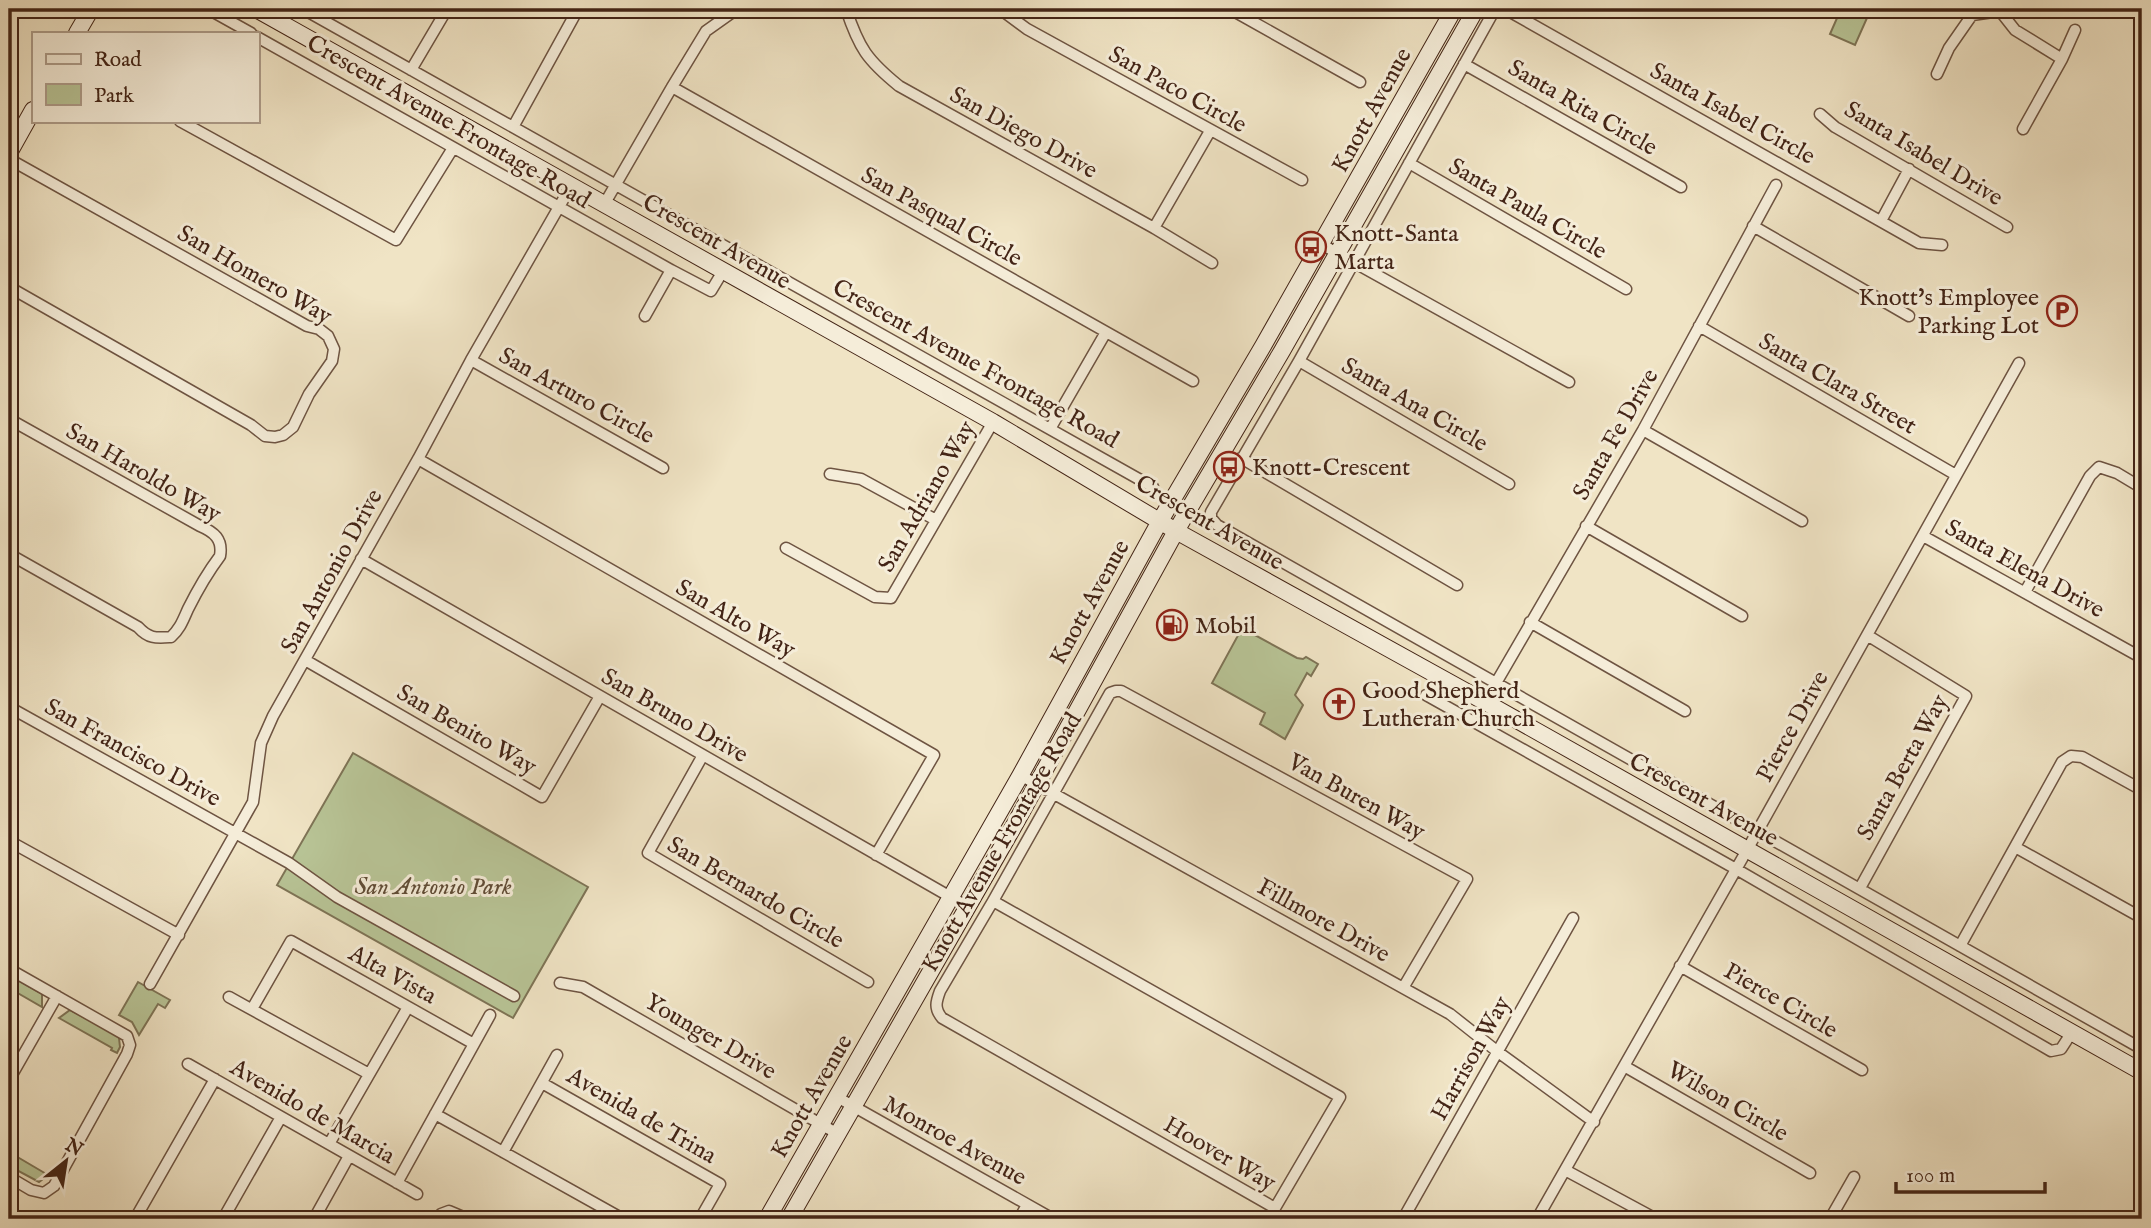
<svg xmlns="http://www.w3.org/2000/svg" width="2151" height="1228" viewBox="0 0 2151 1228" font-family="'IM FELL English',serif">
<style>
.green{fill:#b8c496;stroke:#7e7456;stroke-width:2}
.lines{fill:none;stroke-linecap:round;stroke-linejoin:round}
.street-casing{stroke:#6e5442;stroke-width:13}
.secondary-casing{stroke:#432416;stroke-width:18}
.street{stroke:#f5edd9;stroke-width:10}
.secondary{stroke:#f5edd9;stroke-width:16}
.labels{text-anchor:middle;stroke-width:6;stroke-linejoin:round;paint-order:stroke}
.street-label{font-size:24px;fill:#432416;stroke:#f5edd9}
.poi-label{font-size:24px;fill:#432416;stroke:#f5edd9;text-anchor:start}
.park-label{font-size:24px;font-style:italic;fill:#604c36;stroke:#f5edd9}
</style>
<rect width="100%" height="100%" fill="#f0e4c5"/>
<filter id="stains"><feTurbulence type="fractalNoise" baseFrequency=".00286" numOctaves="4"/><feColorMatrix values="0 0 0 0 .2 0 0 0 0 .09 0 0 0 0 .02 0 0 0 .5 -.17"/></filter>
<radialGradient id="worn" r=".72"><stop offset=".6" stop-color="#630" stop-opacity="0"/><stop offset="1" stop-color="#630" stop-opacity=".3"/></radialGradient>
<!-- green -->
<path class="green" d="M1841 9H1871L1855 45 1830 34Z
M1242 628 1297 658 1303 659 1306 657 1318 664 1311 676 1307 673 1295 695 1303 705 1285 739 1260 724 1265 713 1212 683Z
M353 753 588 887 513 1018 277 885Z
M9 975 42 994V1007L9 988Z
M138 982 170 1000 165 1008 158 1004 139 1035 132 1022 119 1015Z
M70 1010 117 1035 119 1038 120 1047 117 1053 111 1050 112 1048 59 1018Z
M9 1152 48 1175 39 1182 9 1166Z"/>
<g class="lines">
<!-- street casing -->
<g class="street-casing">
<path id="street" d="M208 9 251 33
M303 9 1153 487
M846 9C859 48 867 60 899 86L1154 228 1212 263
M1000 9 1027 29 1302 180
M1230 9 1360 82
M1495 9 1299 361 1211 512V518L1217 525 2142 1049
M1505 9 1919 243 1942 245
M2000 11 2015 30 2062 59
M257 37 671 270 711 291 723 271
M1464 64 1681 187
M411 70 447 9
M1937 74 1949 48 1972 15 2000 11 2001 9
M672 87 1193 381
M1820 114 1835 127 2007 227
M180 121 396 240 453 148
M513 127 578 9
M2023 129 2062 59 2075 30
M9 159 307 326 319 329 328 336 334 349 332 361 309 394 293 427 283 435 275 437 265 436 251 425 9 287
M1409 163 1626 289
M605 203 672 87 706 31 737 9
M1881 221 1909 169
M1753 226 1909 316
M1154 228 1210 131
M1321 244 1569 382
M645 316 671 270
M1699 326 1956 475
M471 360 663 468
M1299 361 1509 484
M9 419 200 526C214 532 223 539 220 556 208 572 197 591 188 609 183 620 180 629 171 637 156 638 149 639 138 627L9 554
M1050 429 1106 332
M1643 430 1802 521
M1241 458 1457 585
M418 459 934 755 876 855
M830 474 861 479 936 520
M1586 526 1742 616
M1923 536 2142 658
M786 548 875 597 891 598 993 422
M361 559 968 907
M2025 592 2090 476 2099 467 2117 473 2142 488
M1530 622 1685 711
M305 660 542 797 600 696
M1426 695 1736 869 2051 1051 2061 1049 2072 1032
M1485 702 1643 430 1776 185
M9 707 289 863 337 897 514 996
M703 755 648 853 868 982
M1020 775 1450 1014 1498 1052 1594 1122
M9 841 179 935
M2015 847 2142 918
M1860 888 1966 696 1867 635
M993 901 1340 1097 1275 1208 942 1018C934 1008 936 1002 940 991L993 901 1110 693 1116 691H1121L1467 879 1403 988
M1960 946 2062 762 2071 756 2082 757 2142 790
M1680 966 1862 1070
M9 969 127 1036 130 1045 127 1054 54 1186 44 1193 31 1190 9 1177
M560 983 583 987 838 1134
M150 984 253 802 261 743 273 716 418 459 471 360 571 186
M229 997 369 1074
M252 1009 291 941 474 1044
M188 1064 417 1194
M1624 1066 1810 1173
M9 1080 57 996
M542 1083 720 1184 700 1219
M837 1097 1053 1219
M435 1114 623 1219
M329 1144 408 1007
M503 1152 557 1055
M1565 1170 1656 1219
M397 1183 490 1015
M135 1219 215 1079
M223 1219 281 1117
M314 1219 349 1156
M437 1219 441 1214 449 1211 468 1219
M1019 1219 1027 1205
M1403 1219 1573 918
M1537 1219 1747 850 2019 363
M1830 1219 1854 1177"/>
</g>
<!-- secondary casing -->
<g class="secondary-casing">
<path id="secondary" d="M256 9 993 422 1176 531 1485 702 2142 1072
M77 33 91 9
M9 153 33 110
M767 1219 1020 776 1160 521 1263 346 1454 9
M789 1219 1015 824 1176 531 1282 351 1476 9"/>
</g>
<!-- street -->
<use href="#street" class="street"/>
<!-- secondary -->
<use href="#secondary" class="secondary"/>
</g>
<!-- icons -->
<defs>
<g id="bus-ring" transform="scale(1.575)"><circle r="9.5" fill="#f5edd9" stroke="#8f2418" stroke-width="1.5"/><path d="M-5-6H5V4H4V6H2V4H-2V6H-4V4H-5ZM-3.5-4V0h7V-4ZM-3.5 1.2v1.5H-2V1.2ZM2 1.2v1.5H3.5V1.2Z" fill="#8f2418"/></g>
<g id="parking-ring" transform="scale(1.575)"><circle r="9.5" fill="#f5edd9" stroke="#8f2418" stroke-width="1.5"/><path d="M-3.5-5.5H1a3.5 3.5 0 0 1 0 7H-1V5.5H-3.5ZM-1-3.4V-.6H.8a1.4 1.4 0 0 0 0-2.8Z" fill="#8f2418"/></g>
<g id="fuel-ring" transform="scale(1.575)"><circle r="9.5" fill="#f5edd9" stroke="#8f2418" stroke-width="1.5"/><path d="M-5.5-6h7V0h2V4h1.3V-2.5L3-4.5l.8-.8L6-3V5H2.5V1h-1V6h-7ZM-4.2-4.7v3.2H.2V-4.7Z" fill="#8f2418"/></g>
<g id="church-ring" transform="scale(1.575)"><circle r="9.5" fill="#f5edd9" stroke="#8f2418" stroke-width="1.5"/><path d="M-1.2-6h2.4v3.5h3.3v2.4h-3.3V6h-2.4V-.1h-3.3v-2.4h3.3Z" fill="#8f2418"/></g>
</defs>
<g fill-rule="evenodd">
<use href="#bus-ring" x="1311" y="247"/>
<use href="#parking-ring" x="2062" y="311"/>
<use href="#bus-ring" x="1229" y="467"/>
<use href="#fuel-ring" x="1172" y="625"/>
<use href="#church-ring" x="1339" y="704"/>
</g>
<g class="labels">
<!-- street labels -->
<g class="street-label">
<text transform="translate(1178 89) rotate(29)" y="8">San Paco Circle</text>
<text transform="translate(1583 107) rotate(30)" y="8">Santa Rita Circle</text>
<text transform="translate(1371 110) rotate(-61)" y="8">Knott Avenue</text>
<text transform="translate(1733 113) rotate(29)" y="8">Santa Isabel Circle</text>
<text transform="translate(449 121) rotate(30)" y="8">Crescent Avenue Frontage Road</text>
<text transform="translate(1024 132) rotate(29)" y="8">San Diego Drive</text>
<text transform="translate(1924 153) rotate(31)" y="8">Santa Isabel Drive</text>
<text transform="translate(1528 208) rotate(30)" y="8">Santa Paula Circle</text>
<text transform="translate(942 216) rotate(29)" y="8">San Pasqual Circle</text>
<text transform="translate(717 241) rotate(30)" y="8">Crescent Avenue</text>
<text transform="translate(255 274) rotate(30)" y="8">San Homero Way</text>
<text transform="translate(976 363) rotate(29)" y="8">Crescent Avenue Frontage Road</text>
<text transform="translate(1838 383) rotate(30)" y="8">Santa Clara Street</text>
<text transform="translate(577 395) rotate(29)" y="8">San Arturo Circle</text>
<text transform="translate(1415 404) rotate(30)" y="8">Santa Ana Circle</text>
<text transform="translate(1615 434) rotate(-60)" y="8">Santa Fe Drive</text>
<text transform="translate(144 472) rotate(30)" y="8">San Haroldo Way</text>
<text transform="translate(926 496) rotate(-60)" y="8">San Adriano Way</text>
<text transform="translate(1210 522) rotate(30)" y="8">Crescent Avenue</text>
<text transform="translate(2025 568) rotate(29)" y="8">Santa Elena Drive</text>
<text transform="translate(331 571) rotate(-61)" y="8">San Antonio Drive</text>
<text transform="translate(1089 602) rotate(-61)" y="8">Knott Avenue</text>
<text transform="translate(736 618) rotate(30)" y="8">San Alto Way</text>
<text transform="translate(675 715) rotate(30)" y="8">San Bruno Drive</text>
<text transform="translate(1792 726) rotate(-61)" y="8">Pierce Drive</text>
<text transform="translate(467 729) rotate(30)" y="8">San Benito Way</text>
<text transform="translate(133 752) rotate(29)" y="8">San Francisco Drive</text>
<text transform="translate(1902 767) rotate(-61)" y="8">Santa Berta Way</text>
<text transform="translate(1357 796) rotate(29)" y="8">Van Buren Way</text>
<text transform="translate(1704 799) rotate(29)" y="8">Crescent Avenue</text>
<text transform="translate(1001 842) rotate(-60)" y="8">Knott Avenue Frontage Road</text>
<text transform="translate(756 892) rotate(30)" y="8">San Bernardo Circle</text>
<text transform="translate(1324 920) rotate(29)" y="8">Fillmore Drive</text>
<text transform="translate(393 974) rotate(29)" y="8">Alta Vista</text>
<text transform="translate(1781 1000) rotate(30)" y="8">Pierce Circle</text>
<text transform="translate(711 1036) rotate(30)" y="8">Younger Drive</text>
<text transform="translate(1470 1058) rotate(-61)" y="8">Harrison Way</text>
<text transform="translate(811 1096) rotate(-60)" y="8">Knott Avenue</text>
<text transform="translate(1728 1101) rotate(30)" y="8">Wilson Circle</text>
<text transform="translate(313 1111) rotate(30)" y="8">Avenido de Marcia</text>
<text transform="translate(642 1115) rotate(30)" y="8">Avenida de Trina</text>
<text transform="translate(955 1140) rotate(29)" y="8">Monroe Avenue</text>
<text transform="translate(1220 1153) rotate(30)" y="8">Hoover Way</text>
</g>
<!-- poi labels -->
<g class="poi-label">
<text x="1334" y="241">Knott-Santa<tspan x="1334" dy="28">Marta</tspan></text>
<text x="2039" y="305" text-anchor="end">Knott's Employee<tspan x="2039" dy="28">Parking Lot</tspan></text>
<text x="1252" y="475">Knott-Crescent</text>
<text x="1195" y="633">Mobil</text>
<text x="1362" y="698">Good Shepherd<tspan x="1362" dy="28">Lutheran Church</tspan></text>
</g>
<!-- park labels -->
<g class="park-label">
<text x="433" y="894">San Antonio Park</text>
</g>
</g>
<!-- margin -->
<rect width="2151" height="1228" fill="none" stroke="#f0e4c5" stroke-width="35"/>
<rect x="10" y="10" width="2130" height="1207" fill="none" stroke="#432416" stroke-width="3.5"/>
<rect x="18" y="18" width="2116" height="1193" fill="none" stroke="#432416" stroke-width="2"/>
<!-- legend -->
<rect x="32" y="32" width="228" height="91" fill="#f5edd9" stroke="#ae9d8b" stroke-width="2"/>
<rect x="46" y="54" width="35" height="10" fill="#f5edd9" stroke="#ae9d8b" stroke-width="2"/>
<text x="94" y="66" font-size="21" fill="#432416">Road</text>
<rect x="46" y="84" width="35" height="21" fill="#b8c496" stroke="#ae9d8b" stroke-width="2"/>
<text x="94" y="102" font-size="21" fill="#432416">Park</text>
<!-- north arrow -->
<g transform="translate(66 1161) rotate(30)" stroke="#f5edd9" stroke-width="5" paint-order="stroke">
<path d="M0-5L12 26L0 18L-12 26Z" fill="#432416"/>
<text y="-10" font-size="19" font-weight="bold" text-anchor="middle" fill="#432416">N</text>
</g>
<!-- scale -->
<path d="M1896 1182v10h149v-10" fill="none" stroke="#432416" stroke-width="3.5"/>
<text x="1906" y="1182" font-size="21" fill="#432416" stroke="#f5edd9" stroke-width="5" paint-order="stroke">100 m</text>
<rect width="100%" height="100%" filter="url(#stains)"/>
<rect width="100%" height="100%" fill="url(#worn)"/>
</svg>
